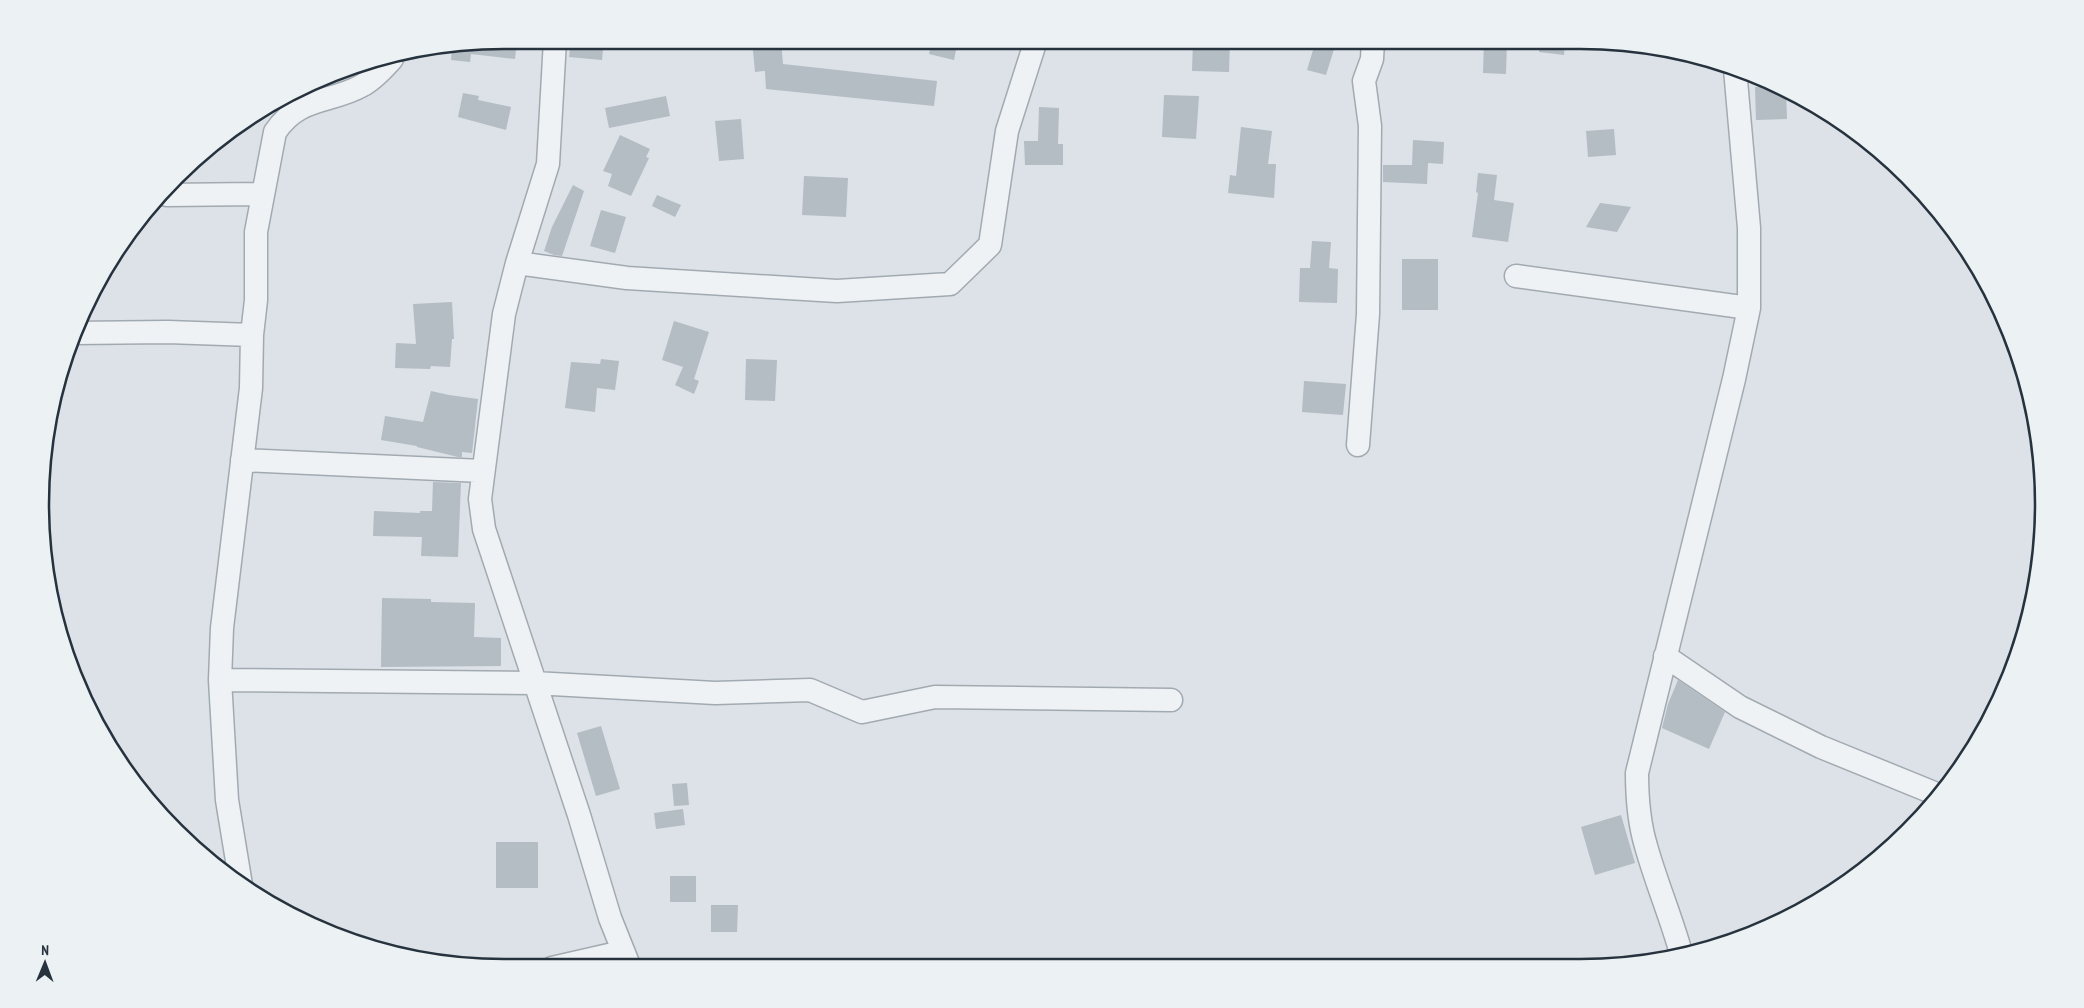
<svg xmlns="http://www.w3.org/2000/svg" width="2084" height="1008" viewBox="0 0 2084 1008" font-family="'PT Sans Narrow',sans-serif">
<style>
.building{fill:#b4bcc4}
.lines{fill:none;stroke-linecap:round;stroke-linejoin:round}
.minor-casing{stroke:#a2aab1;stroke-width:25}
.minor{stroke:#eff2f5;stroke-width:22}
.rim{fill:none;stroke:#26323d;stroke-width:2.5}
</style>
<rect width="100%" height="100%" fill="#dce2e7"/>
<!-- building -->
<path class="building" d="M504 40H517L515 59 471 54 470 62 451 60 452 49Z
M571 40H604L602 60 569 57Z
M752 40H781L783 64 937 81 934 106 766 89 765 71 755 72Z
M932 40H958L954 60 929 54Z
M1193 40H1230L1229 72 1192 71Z
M1316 40 1335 46 1326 75 1307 70Z
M1484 40H1507L1506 74 1483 73Z
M1540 40H1565L1564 55 1539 52Z
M1755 87H1779L1786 91 1787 119 1756 120Z
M463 93 479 96 478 100 511 107 506 130 458 117Z
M1164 95 1199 96 1196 139 1162 137Z
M666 96 670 116 609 128 605 108Z
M1039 107 1059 108 1058 144H1063V165H1025L1024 141H1038Z
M741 119 744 159 719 161 715 121Z
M1241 127 1272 131 1268 164H1276L1274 198 1228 193 1230 175 1236 176Z
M1614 129 1616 155 1588 157 1586 131Z
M620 135 650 149 646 157 649 158 631 196 608 186 612 174 603 171Z
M1413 140 1444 142 1443 164 1428 163 1427 184 1383 182V165H1412Z
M1478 173 1497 175 1494 200 1514 203 1508 242 1472 237 1478 193 1476 192Z
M804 176 848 178 846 217 802 215Z
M573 185 584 191 562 256 554 255 544 251 552 227Z
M657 195 681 205 675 217 652 206Z
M1600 203 1631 207 1617 232 1586 227Z
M601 210 626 217 615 253 590 246Z
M1312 241 1331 242 1329 268 1338 269 1337 303 1299 302 1300 268H1310Z
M1402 259H1438V310H1402Z
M452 302 454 339H452L450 367 431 366 430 369 395 368 396 343 416 344 413 304Z
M674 321 709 332 694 379 699 381 694 394 675 385 683 367 662 360Z
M601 359 619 361 615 390 597 388 595 412 565 408 571 362 600 364Z
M746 359 777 360 775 401 745 400Z
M1304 381 1346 384 1343 415 1302 412Z
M431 391 449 395 478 399 472 453 462 452V457H458L417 447V446L381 440 385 416 423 422Z
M433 482 461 483 458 557 421 556 422 537 373 536 374 511 420 513V511H432Z
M382 598 431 599V602L475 603 474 637 501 638V666L381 667Z
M1678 680 1725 712 1709 749 1662 728 1668 704Z
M601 726 620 789 596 796 577 733Z
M687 783 689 805 674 806 672 784Z
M683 809 685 825 656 829 654 813Z
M1621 815 1635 863 1595 875 1581 827Z
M496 842H538V888H496Z
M670 876H696V902H670Z
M711 905H738L737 932H711Z"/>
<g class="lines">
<!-- minor casing -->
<g class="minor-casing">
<path id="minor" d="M555 40 548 164 517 263 504 314 480 499 484 529 579 815 610 918 630 968
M167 195 263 194
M517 263 627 278 837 291 950 284 990 245 1007 131 1036 40
M1516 276 1749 308
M73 333 168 332 252 335
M1358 445 1368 314 1370 126 1364 81 1372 59 1373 40
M242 460 482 471
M1665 656 1740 707 1821 747 1939 795
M220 680 534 683 715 693 810 690 862 712 935 697 1171 700
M241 885 227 800 220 680 222 628 251 388 252 335 256 300V232L275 132C300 95 330 104 363 85 374 79 384 68 392 59
M1681 953C1671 917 1656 882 1646 846 1639 823 1637 798 1637 773L1734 379 1749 308V228L1735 69
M552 968 622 952"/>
</g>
<!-- minor -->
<use href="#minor" class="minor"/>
</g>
<!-- crop -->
<path d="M0 0H2084V1008H0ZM504 49H1580A455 455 0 0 1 2035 504V504A455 455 0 0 1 1580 959H504A455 455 0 0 1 49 504V504A455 455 0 0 1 504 49Z" fill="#ecf1f4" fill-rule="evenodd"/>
<path class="rim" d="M504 49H1580A455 455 0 0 1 2035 504V504A455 455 0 0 1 1580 959H504A455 455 0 0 1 49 504V504A455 455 0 0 1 504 49Z"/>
<!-- north arrow -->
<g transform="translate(45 963) rotate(1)" stroke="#ecf1f4" stroke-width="4" paint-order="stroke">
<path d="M0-4L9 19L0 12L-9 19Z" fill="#26323d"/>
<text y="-8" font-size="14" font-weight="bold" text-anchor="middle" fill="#26323d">N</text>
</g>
</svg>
